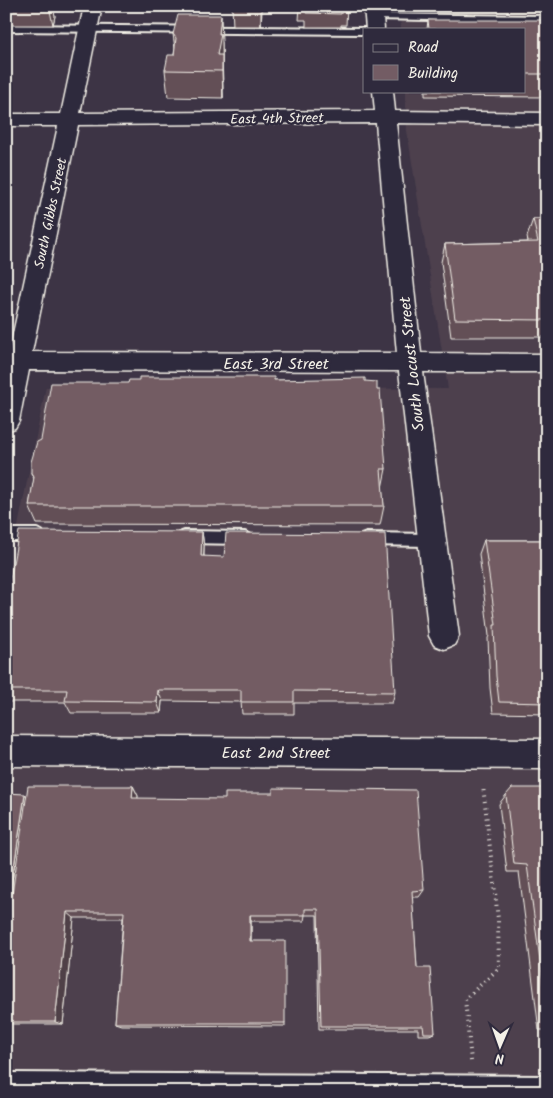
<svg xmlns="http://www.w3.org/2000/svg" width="553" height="1098" viewBox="0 0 553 1098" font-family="Kalam,sans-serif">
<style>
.built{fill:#4d404e}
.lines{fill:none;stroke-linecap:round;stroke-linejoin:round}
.lane-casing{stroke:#f4f1e8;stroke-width:4}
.street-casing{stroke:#f4f1e8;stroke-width:3}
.path{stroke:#f4f1e8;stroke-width:4;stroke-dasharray:1 4.5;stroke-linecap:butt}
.lane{fill:#2f2a3d;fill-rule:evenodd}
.street{fill:#2f2a3d;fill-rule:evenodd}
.wall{fill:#634f56;stroke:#f4f1e8}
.shaded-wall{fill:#504046;stroke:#f4f1e8}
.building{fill:#735c64;stroke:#f4f1e8}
.labels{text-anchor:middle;stroke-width:5;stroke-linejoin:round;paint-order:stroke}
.far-street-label{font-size:14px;fill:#f4f1e8;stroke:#2f2a3d}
.street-label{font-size:16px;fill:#f4f1e8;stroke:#2f2a3d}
</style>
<rect width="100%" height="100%" fill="#3d3445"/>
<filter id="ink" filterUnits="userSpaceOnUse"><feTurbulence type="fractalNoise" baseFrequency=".02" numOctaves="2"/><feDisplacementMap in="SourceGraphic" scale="10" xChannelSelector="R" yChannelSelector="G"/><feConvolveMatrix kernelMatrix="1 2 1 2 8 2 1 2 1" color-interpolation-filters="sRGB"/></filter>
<g filter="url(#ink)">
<!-- built -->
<path class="built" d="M399 6H547V1092H6V586L46 387 448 389 407 131 405 91H524V29H401Z"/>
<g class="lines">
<!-- lane casing -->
<g class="lane-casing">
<path id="lane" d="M375 14 547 16V22L372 19 371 17Z
M6 25 364 28 366 29 364 34 6 31Z
M6 529H37L42 531 44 535 42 539 37 541H6Z
M184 531 245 532 250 534 252 538 250 542 245 544 184 543 179 541 177 537 179 533Z
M366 533 430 534 435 536 437 540 435 544 430 546 366 545 361 543 359 539 361 535Z
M6 1073 547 1076V1092L6 1091Z"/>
</g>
<!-- street casing -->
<g class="street-casing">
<path id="street" d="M84 6H102L80 113 375 111 373 91H393L395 111 547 113V125L396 123 421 353 547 354V372H423L459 636 454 645 444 649 434 645 429 636 399 371 29 370 19 421 15 428 6 431V352H9L58 126H6V114H61ZM376 123 397 353 32 352 78 125Z
M364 6H382L384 29H366Z
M6 736 547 739V769L6 766Z"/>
</g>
<!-- path -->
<path class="path" d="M471 1061 465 999 499 968 498 919 483 786"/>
<!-- lane -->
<use href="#lane" class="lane"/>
<!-- street -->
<use href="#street" class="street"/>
</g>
<!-- wall -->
<path class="wall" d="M6 6H53L55 16 53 25H6Z
M131 6H153L152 8H131Z
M232 6H290V10H262L261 26H233Z
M300 6H347L346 25H341V27H306V20H299Z
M428 20 547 27V97L425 96V91H524V29H427Z
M173 34 222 42 223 98 168 97 165 70 174 55 175 49Z
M533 219H547V337H451L441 262 445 244 528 242 527 237Z
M274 380 365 381 386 469 382 488 384 506 380 525 37 524 29 506 34 479 31 473 41 440 128 383Z
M202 532 204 546V556L395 692 392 703H294V714H242L241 702 162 701 161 713H71L65 702H6V601Z
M484 540H547V714L493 713 490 688 488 638 489 636 479 554Z
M133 786 138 796 137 798 424 890 419 897H412L417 968 435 1033 429 1035H418V1029H319L317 915H305L304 921H251V941L285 1023V1026L121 1025 115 1023 123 918H74L63 1024H6V793L27 796Z
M547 788V1030H539L519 872H507L499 804 506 795Z"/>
<!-- shaded-wall -->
<path class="shaded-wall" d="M49 6H53L55 16 53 25Z
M261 6H262L261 26Z
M221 15 222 42 223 98 222 71 217 55Z
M202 532 204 546 203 571 201 556Z
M158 690 162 701 161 713 157 702Z
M133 786 138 796 137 808 132 798Z
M25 794 34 805 6 1003V921Z
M67 912 74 918 63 1024 55 1022Z
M250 915 251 921V946L250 941Z"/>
<!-- building -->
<path class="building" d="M232 6H261V8L232 7Z
M300 6H347V12L341 11V14L306 13V6Z
M178 15H221L219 34H221L217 55H222V71L165 70 168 55H174L176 38 173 34Z
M428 20H542L544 27H547V74H524V29H429Z
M533 219H547V320L455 319 445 244 538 242Z
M139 377H274V380L365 378V381L377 382V390H380L386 469H381L384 506H29L34 477 31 473V462L37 442 41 440 51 383H128L129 380H139Z
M19 531 202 532 201 556 224 557 226 533 385 534 395 692 294 691V702H241V690H158L157 702 65 701 67 690H6V601Z
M484 540H547V703L499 702 496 676 494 625H496Z
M28 786H133L132 798 225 799V793H273V788L416 790 424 890 412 891 417 968H430L435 1033H424L423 1026H321L318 909H305V915H250V941H285V1023H115L124 912H67L55 1022H6V935Z
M512 788H547V1011L527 865 514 864 506 795Z
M6 793 25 794 6 921Z"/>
</g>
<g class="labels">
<!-- far-street labels -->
<g class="far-street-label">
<text transform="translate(277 118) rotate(-1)" y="5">East 4th Street</text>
<text transform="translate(50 213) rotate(-78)" y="5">South Gibbs Street</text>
</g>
<!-- street labels -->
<g class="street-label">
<text x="276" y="369">East 3rd Street</text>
<text transform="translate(411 364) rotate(-96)" y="6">South Locust Street</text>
<text x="276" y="758">East 2nd Street</text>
</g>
</g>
<!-- margin -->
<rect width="553" height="1098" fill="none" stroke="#2f2a3d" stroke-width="25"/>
<rect x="12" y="12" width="528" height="1073" fill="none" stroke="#f4f1e8" stroke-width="2" filter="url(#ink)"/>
<!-- legend -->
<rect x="363" y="28" width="162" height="65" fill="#2f2a3d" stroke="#7e7a81"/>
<rect x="373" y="44" width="25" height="8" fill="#2f2a3d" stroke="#7e7a81"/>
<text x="408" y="52" font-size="15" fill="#f4f1e8">Road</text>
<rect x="373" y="65" width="25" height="15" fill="#735c64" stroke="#7e7a81"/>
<text x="408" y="78" font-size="15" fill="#f4f1e8">Building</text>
<!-- north arrow -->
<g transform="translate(500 1046) rotate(182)" stroke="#2f2a3d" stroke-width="4" paint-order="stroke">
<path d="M0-4L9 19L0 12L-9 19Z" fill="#f4f1e8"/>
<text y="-8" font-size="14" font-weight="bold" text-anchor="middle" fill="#f4f1e8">N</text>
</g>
</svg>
